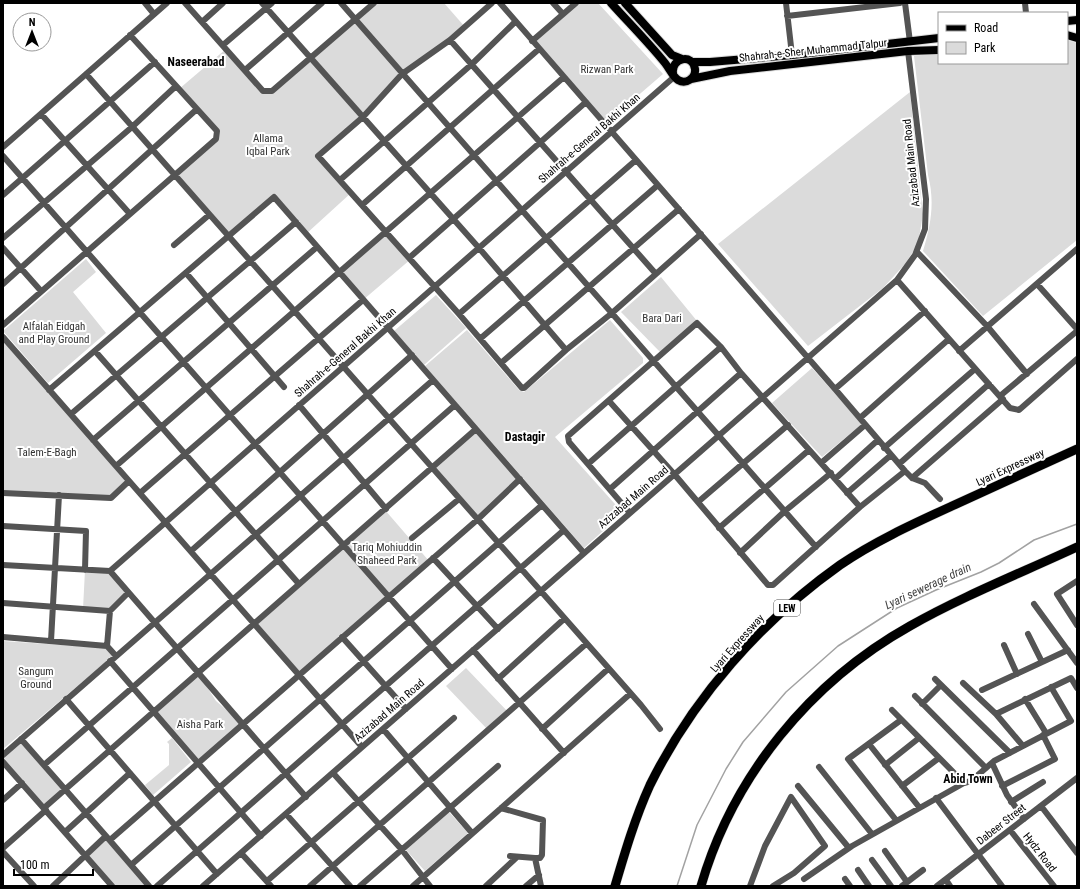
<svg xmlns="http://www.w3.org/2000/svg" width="1080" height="889" viewBox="0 0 1080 889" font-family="'Roboto Condensed',sans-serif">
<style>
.green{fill:#dbdbdb}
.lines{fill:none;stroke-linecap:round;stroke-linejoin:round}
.stream{stroke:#a2a2a2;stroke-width:1.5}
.major-casing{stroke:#dbdbdb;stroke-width:10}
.highway-casing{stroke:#dbdbdb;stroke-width:10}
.minor{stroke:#545454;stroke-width:6}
.major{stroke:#000;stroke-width:8}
.highway{stroke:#000;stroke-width:9}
.labels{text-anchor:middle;stroke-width:4;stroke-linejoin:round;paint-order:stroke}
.shield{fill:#fff;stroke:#4c4c4c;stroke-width:1}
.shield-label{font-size:10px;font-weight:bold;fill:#000}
.street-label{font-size:11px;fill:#000;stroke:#fff}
.park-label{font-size:11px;fill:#323232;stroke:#fff}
.neighbourhood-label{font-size:12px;font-weight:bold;fill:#000;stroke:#fff}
.water-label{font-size:12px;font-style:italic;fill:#434343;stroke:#fff}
</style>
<rect width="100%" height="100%" fill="#fff"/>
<!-- green -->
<path class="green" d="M374 3H444L465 27 402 74 363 117 319 156 351 193 306 234 274 197 228 237 174 175 217 134 179 89 226 49 267 92Z
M576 3H598L663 74 605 124 532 41Z
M1067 40 1077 43V240L983 316 923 251C931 224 935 202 928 175L914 56 939 53V63H1067Z
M910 92 923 214 918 244 905 264 883 288 808 346 718 244Z
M386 231 411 259 363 300 339 272Z
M86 259 96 272 73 292 106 333 48 383 3 331Z
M661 277 697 321 661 353 621 312Z
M436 295 466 328 424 365 394 331Z
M610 320 643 358V363L555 437 623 513 584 548 425 366 467 330 519 390 524 392Z
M3 337 129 481 111 498 3 493Z
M812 368 862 424 822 457 772 403Z
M476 429 520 479 477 520 432 468Z
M385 510 429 561 299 674 254 624Z
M85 570 110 571 128 593 110 611 83 609Z
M3 641 105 648 113 656 3 749Z
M466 668 509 713 488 730 446 686Z
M198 673 216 701 242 723 197 762 153 712Z
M172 738 191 762 153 795 145 785 169 765V744L167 742Z
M21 739 65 789 44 808 3 762V755Z
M449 812 468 833 425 871 406 850Z
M106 836 149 886H112L85 855Z"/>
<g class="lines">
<!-- stream -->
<path class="stream" d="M677 886 697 825 726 769 743 742 786 692 838 646 897 608 936 590 981 572 999 563 1034 540 1077 524"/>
<!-- major casing -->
<g class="major-casing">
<path id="major" d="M611 3C629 23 648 42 665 63 669 68 673 77 678 80 686 85 696 78 695 69 693 53 671 58 673 73
M625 3 672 55 682 59
M1067 21 1077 20
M1067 35 1077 38
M692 62H710L792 55 939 38
M691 79 730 71 908 51 939 50"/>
</g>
<!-- highway casing -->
<g class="highway-casing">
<path id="highway" d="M615 886C625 852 635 818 650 785 693 698 761 621 840 565 875 541 915 523 952 506 994 487 1035 468 1077 449
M701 886C733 776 810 682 910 626 963 596 1021 573 1077 547"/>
</g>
<!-- minor -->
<path class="minor" d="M145 3 154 14
M185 3 263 91H272L374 3
M262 3 479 248 566 350 612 313 701 234
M341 3 816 547
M492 3 450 40 402 74 363 117 318 156 459 314 522 388H524L566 350
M500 3 835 389 905 471 912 478 925 483 940 499
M553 3 563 14
M786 3 792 55
M905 3 910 42
M1025 3 1026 13
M787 16 900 3
M202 22 223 3
M450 40 656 274
M532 41 576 3
M223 45 272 3
M245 70 322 3
M86 74 641 705 660 729
M41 114 130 214
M3 147 167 3
M3 156 452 669
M340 180 472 64 515 22
M3 195 155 62
M362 205 539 49
M3 238 132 127 176 86
M174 245 209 215
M3 248 41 291
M917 252 987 326 1027 374
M409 258 586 102
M186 273 284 387
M897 280 1010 408 1019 410 1077 359
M3 284 197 109
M1037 284 1077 329
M459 314 636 160
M3 325 216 139 217 131 130 35
M3 337 362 747
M481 338 658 185
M95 351 299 584
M959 351 1077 249
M501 363 679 209
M835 389 925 311
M49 390 274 197 584 553
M1000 396 1077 331
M609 401 675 475 768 585H773L860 507 905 471
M299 405 386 509
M71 414 296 222
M860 418 949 339
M93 440 317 247
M884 448 975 369
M821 463 865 425
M588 464 721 347
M899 464 989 384
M116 466 564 77
M912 478 1003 399
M835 479 878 440
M610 489 741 373
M3 493 111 498 129 481
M140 493 363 300
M847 493 891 455
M698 502 788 425
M630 513 569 442 568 436 697 323 721 347 741 373 860 507
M3 526 86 531 85 570
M719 528 809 450
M412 538 459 499
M191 551 412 355
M740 553 785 511 831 473
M433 558 498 629
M3 565 110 571 674 77
M110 571 306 797
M1077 581 1057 594 1077 625
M3 603 110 611 128 593
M1034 604 1077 663
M1028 634 1042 662
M3 637 107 646 116 656
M342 637 406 709
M51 641 59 495
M1004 645 1017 674
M107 646 110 611
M473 650 564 753
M110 661 261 836
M498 679 564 619
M935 679 1010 753
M963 683 996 714 1023 746
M982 690 1068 650
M915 696 986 768
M66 699 217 874
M1025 699 1046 733
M922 704 941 685
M892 710 964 783 971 781 994 761 1071 721 1051 687
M996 714 1071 678 1077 688
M383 729 472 833
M542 729 608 669
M21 739 106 836
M869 744 919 807
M3 755 433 380
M3 762 112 886
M992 763 1007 795 1024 819
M44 765 455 405
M885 765 919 738
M819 767 872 834
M333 773 402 850 430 886
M798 786 849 848
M902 786 939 758
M1002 786 1055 759 1043 735
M936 798 1002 886
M3 800 22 783
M1011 802 1043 782
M1041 806 1077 853
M44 808 476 429
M501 808 543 820 542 855 540 858H535
M286 814 350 886
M896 820 848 759 901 720
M1010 830 1054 886
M65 832 130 773
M110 840 477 520 520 479
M3 848 46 810
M885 851 907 882
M3 852 34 886
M241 853 271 886
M510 856 535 858 541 886
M872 860 891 886
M131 865 542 505
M858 870 869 886
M804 879 852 846 964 783
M845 879 850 886
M946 880 950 886
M267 881 454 718
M53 886 106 836 149 886
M157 886 564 530
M203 886 897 280 915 255 925 229 926 199 908 51
M310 886 586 644
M360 886 498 766
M413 886 630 694
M486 886 517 857
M526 886 539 875
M750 886 765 846 791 797 825 846 794 873 773 886
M902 886 923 870
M937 886 1077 778"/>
<!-- major -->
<use href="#major" class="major"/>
<!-- highway -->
<use href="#highway" class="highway"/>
</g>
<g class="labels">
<!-- shield labels -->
<rect class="shield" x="774" y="600" width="26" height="16" rx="3"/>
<g class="shield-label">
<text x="787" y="612">LEW</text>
</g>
<!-- street labels -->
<g class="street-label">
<text transform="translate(813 50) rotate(-6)" y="4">Shahrah-e-Sher Muhammad Talpur</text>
<text transform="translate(589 138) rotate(-41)" y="4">Shahrah-e-General Bakhi Khan</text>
<text transform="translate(911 163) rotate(-96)" y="4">Azizabad Main Road</text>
<text transform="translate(345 352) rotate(-41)" y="4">Shahrah-e-General Bakhi Khan</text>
<text transform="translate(1010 467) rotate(-25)" y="4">Lyari Expressway</text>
<text transform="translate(633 497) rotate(-41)" y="4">Azizabad Main Road</text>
<text transform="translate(737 643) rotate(-48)" y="4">Lyari Expressway</text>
<text transform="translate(389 710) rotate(-41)" y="4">Azizabad Main Road</text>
<text transform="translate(1001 824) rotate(-38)" y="4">Dabeer Street</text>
<text transform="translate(1040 852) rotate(52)" y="4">Hydz Road</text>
</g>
<!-- park labels -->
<g class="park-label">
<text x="607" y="73">Rizwan Park</text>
<text x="268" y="142">Allama<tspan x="268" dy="13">Iqbal Park</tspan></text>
<text x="662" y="322">Bara Dari</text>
<text x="54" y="330">Alfalah Eidgah<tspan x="54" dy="13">and Play Ground</tspan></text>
<text x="47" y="456">Talem-E-Bagh</text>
<text x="387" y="551">Tariq Mohiuddin<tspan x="387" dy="13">Shaheed Park</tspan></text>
<text x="36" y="675">Sangum<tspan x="36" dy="13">Ground</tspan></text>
<text x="200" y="728">Aisha Park</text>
</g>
<!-- neighbourhood labels -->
<g class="neighbourhood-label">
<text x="196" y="66">Naseerabad</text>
<text x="525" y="441">Dastagir</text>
<text x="968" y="783">Abid Town</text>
</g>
<!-- water labels -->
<g class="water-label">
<text transform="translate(928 586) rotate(-25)" y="4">Lyari sewerage drain</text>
</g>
</g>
<!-- border -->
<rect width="1080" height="889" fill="none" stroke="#000000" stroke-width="8"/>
<!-- legend -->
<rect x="938" y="12" width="130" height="52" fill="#ffffff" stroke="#999999"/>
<rect x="946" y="25" width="20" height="6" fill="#000000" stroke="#999999"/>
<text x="974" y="32" font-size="12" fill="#000000">Road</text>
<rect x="946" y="42" width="20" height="12" fill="#dbdbdb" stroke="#999999"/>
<text x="974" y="52" font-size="12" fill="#000000">Park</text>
<!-- north arrow -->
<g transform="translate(32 32)"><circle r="19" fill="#ffffff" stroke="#999999"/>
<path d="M0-3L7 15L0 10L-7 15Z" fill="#000000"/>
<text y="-6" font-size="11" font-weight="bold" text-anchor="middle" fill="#000000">N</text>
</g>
<!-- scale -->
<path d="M14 869v6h79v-6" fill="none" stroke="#000000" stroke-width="2"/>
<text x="20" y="869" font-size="12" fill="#000000" stroke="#ffffff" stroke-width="3" paint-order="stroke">100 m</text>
</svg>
